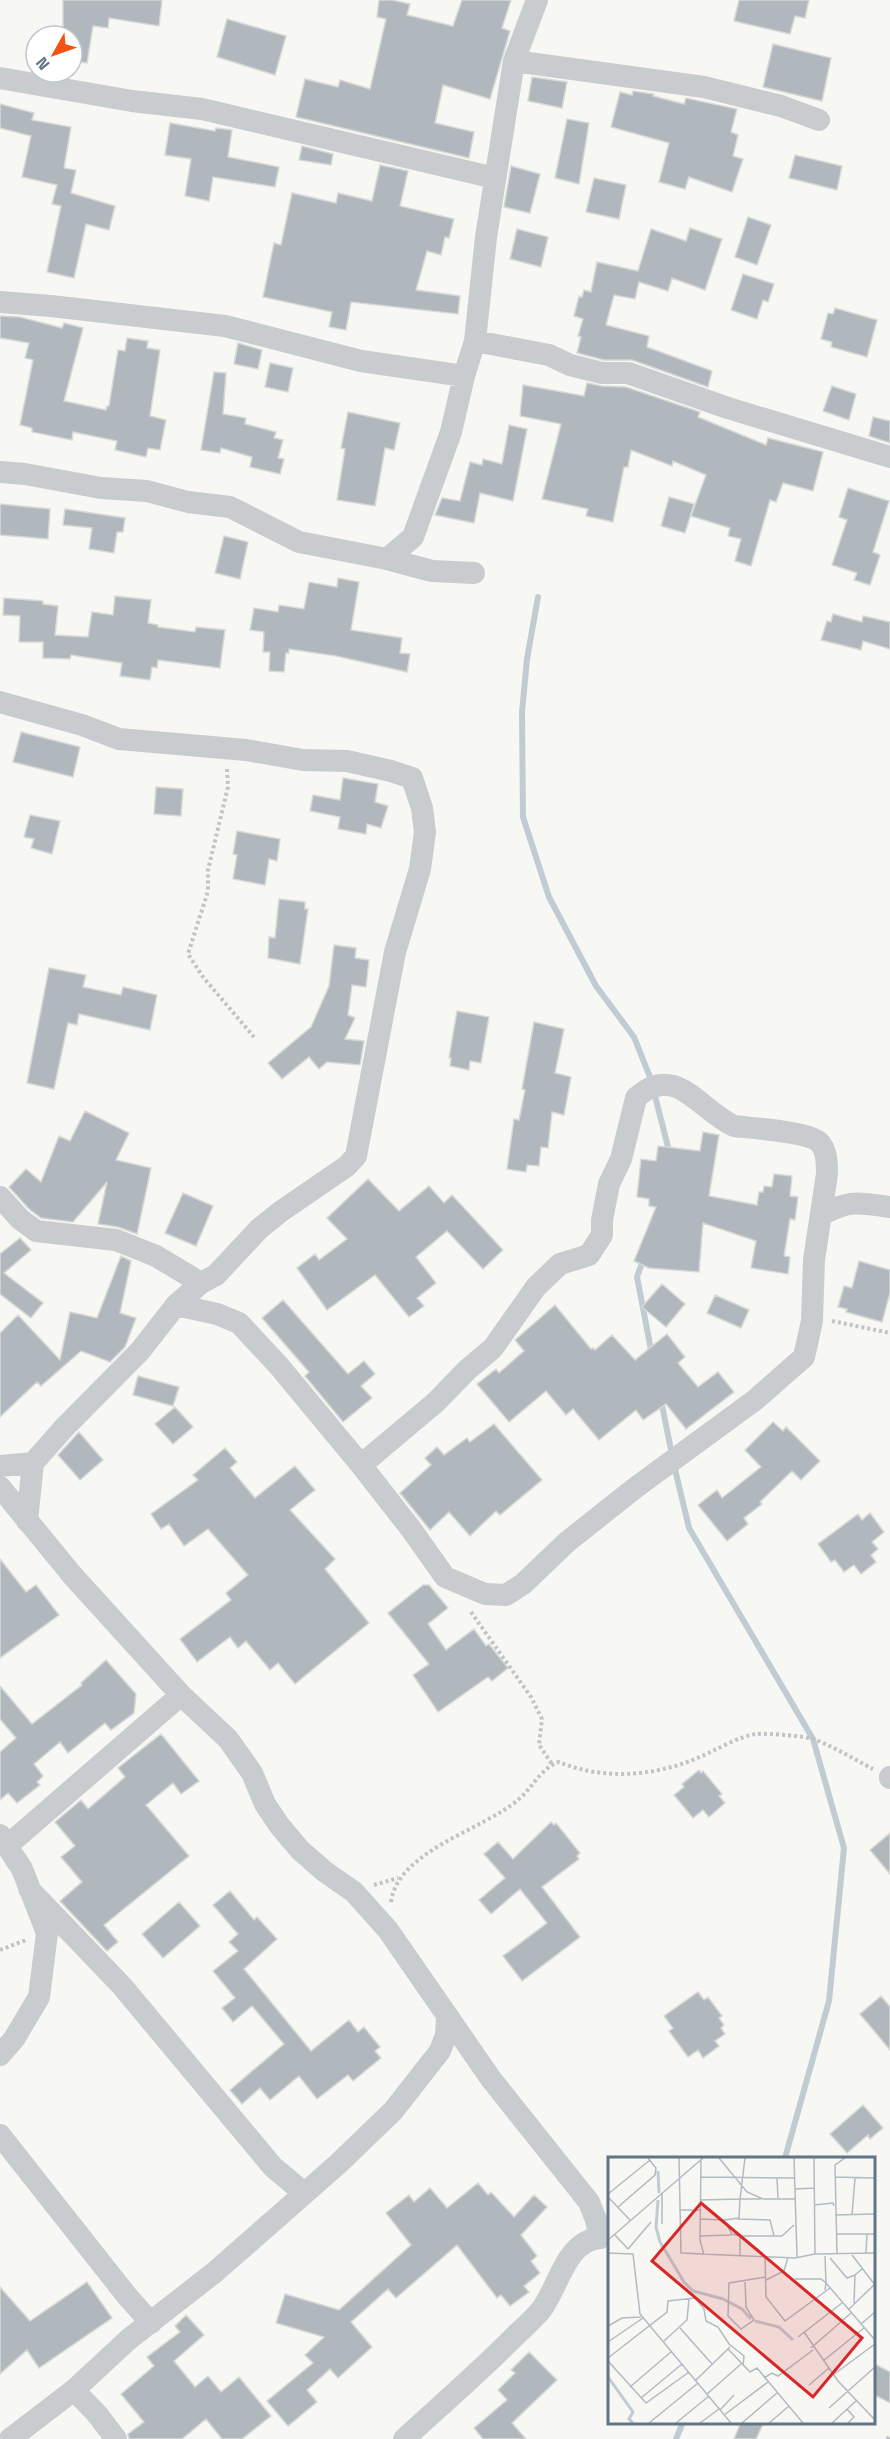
<svg xmlns="http://www.w3.org/2000/svg" width="890" height="2439" viewBox="0 0 890 2439" font-family="'Space Grotesk',sans-serif">
<style>
.lines{fill:none;stroke-linecap:round;stroke-linejoin:round}
.stream{stroke:#c1ccd2;stroke-width:6}
.building{fill:#b0b8bd;stroke:#d8d8d5;stroke-width:1.5}
.path{stroke:#c1c3c5;stroke-width:4;stroke-dasharray:3 3;stroke-linecap:butt}
.minor{stroke:#c8cccf;stroke-width:22}
.inset-river{fill:none;stroke:#c1ccd2;stroke-width:3}
.inset-road{fill:none;stroke:#b2bbc2;stroke-width:1.5}
.view{fill:#d62828;fill-opacity:0.15;stroke:#d62828;stroke-width:3}
.inset-edge{fill:none;stroke:#627587;stroke-width:3}
</style>
<rect width="100%" height="100%" fill="#f7f7f3"/>
<g class="lines">
<!-- stream -->
<path class="stream" d="M538 597 527 659 522 712 523 817 549 897 596 986 634 1037 652 1082
M654 1092 670 1155
M644 1257 637 1277 652 1355
M661 1400 672 1455
M674 1465 689 1528 813 1739 844 1848 829 2001 785 2158
M676 2439 683 2422"/>
</g>
<!-- building -->
<path class="building" d="M63 0H162L159 26 109 18 108 28 93 26 87 63 72 61V36H63Z
M379 0H392L410 4 407 15 453 26 462 0H511L502 28 510 31 490 99 443 85 435 123 474 132 469 158 296 117 305 79 338 87 340 80 370 89 386 19 377 17Z
M739 0H809L805 18 795 16 790 34 734 21Z
M227 19 286 36 275 75 217 57Z
M773 44 831 58 822 101 763 87Z
M532 77 567 82 562 108 528 101Z
M633 91 654 94 653 96 684 104 686 98 737 109 731 132 738 135 733 156 743 159 732 192 689 177 685 189 659 182 669 143 611 127 620 92 632 95Z
M0 104 34 113 32 120 71 127 64 168 76 170 71 193 115 206 109 230 86 224 74 278 47 272 61 206 52 204 57 185 22 177 31 136 0 128Z
M567 119 589 123 579 184 555 178Z
M170 123 215 131 216 128 232 130 228 157 279 167 275 187 213 177 209 201 185 196 191 159 165 155Z
M302 146 333 154 331 165 299 160Z
M795 155 842 166 837 190 789 178Z
M380 165 408 171 400 206 454 219 449 238 445 237 441 255 427 251 416 290 460 296 458 314 351 302 346 330 329 327 332 312 263 297 274 243 281 245 292 193 336 203 338 193 372 201Z
M511 166 540 174 530 213 504 207Z
M594 178 626 185 619 219 586 212Z
M748 217 771 225 757 265 735 257Z
M690 228 722 239 705 290 672 278 668 291 639 282 635 299 614 295 606 325 649 336 647 347 712 371 708 387 632 360H604L577 353 581 337 578 336 583 319 574 316 579 296 582 297 584 290 591 292 597 262 638 271 651 229 686 241Z
M517 229 548 237 541 267 510 259Z
M743 274 774 284 768 302 763 300 757 319 731 310Z
M835 308 877 320 867 357 831 347 832 342 821 339 828 313 833 314Z
M0 316 20 317 62 328 64 323 83 328 64 401 106 410 107 406H109L118 350 125 351 127 338 148 341 147 348 160 350 150 416 166 420 160 450 148 448 146 457 115 450 117 441 73 432 72 440 32 432V428L20 425 33 360 25 358 29 343 0 338Z
M238 343 262 350 258 369 234 364Z
M270 363 293 368 288 392 265 387Z
M214 372 226 373 223 414 246 418 245 424 276 432 274 438 283 440 278 458 284 459 280 474 250 467 252 457 221 448 220 453 201 450Z
M587 383 602 386 626 387 700 412 698 417 766 445 768 438 823 452 813 491 783 483 776 502 770 500 751 566 735 561 741 539 728 536 730 528 691 516 706 475 673 461 672 466 631 450 628 467H624L613 522 586 516 588 509 542 499 561 424 520 416 523 385 584 396Z
M832 386 856 394 849 420 823 411Z
M348 412 400 423 394 450 385 448 375 506 337 500 345 449 341 448Z
M873 417 890 421V443L869 436Z
M509 425 527 429 513 501 480 493 474 523 435 515 442 498 460 501 470 462 482 465 483 459 502 464Z
M848 488 889 501 873 552 880 555 870 585 854 580 857 573 832 565 847 520 839 517Z
M669 497 694 504 685 533 661 526Z
M0 504 50 509 48 539 0 535Z
M65 509 125 518 123 532H117L114 553 89 549 92 528 63 525Z
M224 536 248 542 240 579 215 573Z
M338 578 359 582 351 630 402 638 400 653 410 654 407 672 336 656 289 649V653H286L284 672 269 671 270 652H263L264 632 250 630 254 608 278 612 279 605 304 609 309 582 337 587Z
M115 596 151 600 148 623 158 625V627L195 632 196 627 225 630 220 668 158 660 157 668 152 667 150 680 120 676 122 663 71 655 70 659 43 658V642H19L20 616 3 615 4 598 43 601V604L58 606 55 635 88 637 92 612 113 615Z
M833 614 862 622 863 616 890 622V649L863 641 861 650 821 640 827 621 831 622Z
M21 732 80 747 73 777 13 762Z
M343 778 378 784 375 802 388 806 381 828 367 824 366 834 338 829 340 817 310 811 313 795 340 800Z
M156 787 183 789 181 816 154 814Z
M30 815 60 821 52 854 31 848 34 839 24 837Z
M237 831 280 839 277 861 269 859 265 885 233 879 237 855 233 854Z
M279 899 305 902V909H308L300 964 268 958 269 937 275 938Z
M334 945 356 948 355 958 369 960 366 987 352 985 348 1015 355 1018 345 1039 364 1041 360 1065 327 1062 319 1069 309 1057 282 1079 268 1063 311 1027 329 986Z
M49 968 86 975 83 987 121 995 123 987 157 995 150 1030 79 1014 77 1025 68 1023 54 1089 27 1083Z
M457 1011 489 1017 481 1063 470 1061 469 1070 450 1066 451 1058H449Z
M534 1022 564 1029 555 1073 571 1077 564 1115 552 1112 548 1148 541 1147 539 1166 527 1165 526 1172 507 1169 514 1119 519 1120 525 1090 522 1089Z
M85 1111 129 1133 116 1160 151 1168 137 1234 118 1227 98 1224 107 1182 73 1222 41 1218 29 1209 9 1187 26 1169 41 1182 59 1136 70 1141Z
M703 1132 719 1135 709 1196 757 1205 759 1192H763L764 1186 772 1187 774 1174 792 1176 790 1196 798 1197 795 1220 790 1219 784 1256 790 1257 788 1274 751 1268 756 1241 703 1223 699 1272 649 1268 634 1261 656 1207 649 1206V1199L637 1197 641 1159 656 1161 658 1146 700 1151Z
M368 1179 399 1211 429 1186 444 1203 452 1195 503 1250 483 1269 447 1231 416 1257 436 1283 417 1298 424 1306 409 1317 375 1275 327 1310 297 1268 315 1254 319 1260 347 1239 327 1218Z
M183 1193 213 1206 196 1246 165 1233Z
M20 1238 31 1250 4 1273 43 1303 31 1318 0 1294V1254Z
M121 1256 131 1261 120 1313 136 1318 125 1347 110 1362 81 1351 41 1386 37 1382 0 1417V1333L18 1315 60 1360 70 1312 97 1318Z
M859 1261 890 1270V1293L882 1322 846 1312 847 1309 838 1307 844 1286 852 1288Z
M662 1284 685 1304 666 1327 642 1307Z
M715 1295 749 1310 741 1328 707 1313Z
M283 1300 348 1374 364 1361 375 1374 361 1386 372 1398 343 1422 305 1376 309 1372 262 1318Z
M555 1305 591 1349 593 1348 595 1350 612 1335 635 1360 667 1334 685 1357 678 1363 698 1387 718 1372 734 1392 686 1429 666 1404 643 1420 636 1410 599 1440 573 1409 566 1415 546 1391 509 1422 477 1384 496 1369 499 1373 524 1351 515 1340Z
M138 1376 179 1387 173 1406 133 1395Z
M175 1407 193 1427 173 1444 155 1424Z
M773 1422 783 1431 786 1427 820 1461 801 1480 792 1471 760 1502 762 1504 744 1518 748 1524 727 1541 698 1505 717 1490 722 1498 761 1467 745 1450Z
M494 1424 542 1480 500 1515 496 1511 470 1536 449 1512 430 1530 400 1493 431 1465 425 1458 437 1447 444 1455 467 1438 470 1442Z
M79 1432 103 1460 80 1480 58 1455Z
M225 1448 237 1462 230 1468 255 1498 295 1466 315 1490 290 1510 335 1559 325 1569 369 1623 295 1684 278 1663 270 1670 246 1641 238 1648 230 1637 197 1662 180 1639 231 1600 226 1593 248 1575 208 1529 184 1546 169 1524 161 1529 151 1514 198 1480 193 1475Z
M870 1513 884 1532 872 1542 878 1549 871 1555 876 1562 861 1574 854 1565 844 1572 835 1560 831 1562 818 1544 858 1514 862 1520Z
M0 1559 26 1592 36 1585 59 1615 0 1658Z
M423 1585H429L448 1608 428 1624 446 1650 474 1629 486 1646 489 1644 508 1668 492 1681 488 1677 438 1712 413 1675 429 1664 388 1613Z
M106 1660 136 1694 134 1713 111 1730 105 1723 68 1753 60 1742 34 1764 43 1776 37 1782 40 1785 17 1803 8 1793 0 1800V1752L16 1738 0 1719V1686L32 1724 82 1685 81 1683Z
M161 1734 199 1781 181 1794 173 1783 146 1805 189 1856 104 1925 118 1942 107 1951 60 1901 82 1882 61 1857 75 1846 55 1822 81 1800 88 1809 125 1777 118 1768Z
M699 1770 701 1773 703 1771 722 1794 719 1796 725 1803 709 1817 703 1810 693 1818 674 1795 684 1787 682 1784Z
M551 1822 554 1825 556 1823 580 1853 577 1856 579 1859 542 1887 580 1937 522 1981 503 1956 547 1923 520 1889 491 1914 479 1900 505 1878 484 1854 498 1842 513 1859Z
M890 1833V1874L870 1850Z
M230 1891 254 1920 257 1917 277 1939 244 1969 311 2051 349 2020 358 2032 364 2027 380 2047 375 2051 381 2058 353 2081 348 2075 317 2099 299 2076 270 2100 260 2088 242 2104 230 2090 284 2044 252 2006 233 2022 222 2008 235 1998 213 1971 238 1951 229 1942 238 1934 213 1905Z
M179 1902 200 1926 163 1958 142 1934Z
M698 1992 704 2000 708 1997 722 2016 719 2018 724 2025 721 2028 725 2034 715 2041 719 2046 703 2058 698 2050 688 2057 669 2031 673 2028 664 2016Z
M881 1996 890 2007V2050L860 2014Z
M863 2105 883 2128 870 2139 868 2135 847 2153 830 2134Z
M478 2183 488 2195 491 2192 514 2217 534 2195 547 2207 521 2235 537 2256 531 2261 540 2273 524 2286 529 2292 510 2306 501 2295 497 2298 457 2245 396 2298 388 2289 351 2322 372 2347 338 2378 330 2369 307 2390 317 2402 288 2426 267 2401 313 2363 305 2355 324 2337 276 2323 285 2294 339 2310 411 2245 386 2213 409 2195 414 2202 430 2188 447 2208Z
M87 2282 112 2318 39 2368 27 2350 0 2374V2287L30 2321Z
M186 2315 204 2335 174 2361 195 2387 208 2376 221 2392 239 2377 271 2416 242 2439H222L206 2419 182 2439H129L128 2434 144 2422 121 2394 154 2366 147 2357 180 2332 175 2326Z
M529 2352 557 2380 512 2423 526 2439H483L474 2428 507 2400 498 2390 515 2373 511 2370Z
M873 2363 890 2372V2403L873 2394Z
M741 2422H764L756 2439H734Z"/>
<g class="lines">
<!-- path -->
<path class="path" d="M227 769 228 787 208 870V891L188 954 203 977 254 1037
M832 1321 890 1333
M471 1612 531 1697 542 1719 539 1745 552 1764
M374 1885 398 1878
M391 1902C398 1850 484 1830 519 1799 533 1787 541 1768 559 1762 604 1781 658 1776 702 1756 716 1750 741 1735 757 1734 767 1733 807 1736 816 1740 836 1748 854 1759 873 1769
M0 1950 26 1940
M887 2439 890 2436"/>
<!-- minor -->
<path class="minor" d="M514 61 704 87 781 106 819 120
M0 78 132 101 202 109 495 178
M0 302 51 306 225 326 361 361 464 376
M475 341 549 355 570 365 602 373H628L728 408 890 457
M0 472 25 474 101 488 147 491 188 502 230 507 299 542 387 559 432 571 474 573
M387 559 413 537 451 432 464 376 475 341 486 237 514 61 537 0
M0 702 82 725 119 739 246 750 303 760 347 761 391 771 412 778 422 808 425 832 420 869 395 952 356 1156 347 1166 280 1212 259 1229 216 1275 201 1283 176 1305 140 1351 63 1429 33 1463 0 1466
M0 1197 20 1219 36 1231 116 1240 156 1256 201 1283
M821 1215C851 1199 858 1203 890 1207
M176 1305 217 1314 239 1323 279 1366 361 1465 411 1529 445 1577 485 1594 506 1595 523 1584 567 1542 635 1488 755 1400 804 1357 812 1321 814 1260 827 1174C827 1163 827 1150 819 1142 809 1132 751 1128 734 1126 700 1111 675 1061 636 1098L621 1159 609 1184 602 1220V1235L589 1255 560 1264 536 1287 493 1348 467 1370 436 1402 361 1465
M0 1487 73 1576 181 1695 228 1739 252 1773 265 1804 279 1825 300 1850 324 1871 354 1892 388 1930 491 2079 589 2202 596 2220 600 2238C565 2241 559 2287 541 2310 533 2320 522 2329 512 2339 477 2374 440 2406 404 2439
M27 1521 33 1463
M890 1777V1778
M0 1835 22 1869 47 1933 39 1997 14 2039 0 2055
M8 1845 181 1695
M29 1889 122 1986 273 2167 304 2193
M0 2135 127 2296 151 2323
M74 2390 97 2414 116 2439
M10 2439 74 2390 129 2339 215 2272 338 2164 393 2111 440 2051 446 2035 447 2019"/>
</g>
<!-- overview -->
<g transform="translate(608 2157)">
<rect width="267" height="267" fill="#f7f7f3"/>
<path class="inset-river" d="M50 14 51 36M50 43 48 70 52 85 76 125 85 134 115 142 134 152 143 162M147 164 171 170 185 183M0 220 25 255 21 262 25 266"/>
<path class="inset-road" d="M71 1 73 96 187 101 207 97M111 1 139 35 155 42H187M186 1 189 100M206 1 207 97 267 96M93 2 92 83 96 98M93 20 187 21M227 20 267 21M169 21 170 41M187 32 207 31M0 37 42 3M0 40 22 63M92 43 132 42 137 1M206 48 225 46 226 49M10 50 47 18 48 11 40 1M71 53H92M227 58 267 57M244 58 247 21M92 62 116 63 124 77 132 79H174L186 68M129 62 162 63 166 79M116 63 131 61 132 42H153M54 67V37M6 77 20 92M228 77H267M92 79 124 78M132 79V99M0 83 95 1M20 92 43 65M0 96 25 97 32 157 123 266M229 96 227 8 237 1M258 96 259 77M244 98 267 128M157 99 158 140 177 164 222 131M217 99 218 126 267 183M222 101 239 121 247 118M187 122H213L218 126 217 133M137 123 138 150 146 163 133 172 120 159 121 126 158 120M158 123 176 114 180 100M246 146 247 118 255 111M241 152 267 127M253 167 267 155M0 169 14 161 33 160M72 171 104 207M196 175 230 224 267 263M190 180 234 146M56 184 79 163 81 142M0 185 35 161M203 191 243 156M120 192 142 215 149 211 195 266M0 201 59 155 60 144 87 141 96 152 98 164 110 170 121 187 136 199 135 209M0 204 38 246 81 215M215 204 256 171M225 218 267 187M156 221 164 216 170 219 205 193M88 223 122 190M201 228 221 211M22 230 64 194M99 237 133 207M33 241 74 207M221 251 267 210M239 252 246 260 240 266M112 253 126 238M116 258 160 225M41 266 90 226M68 266 101 239M92 266 111 252M134 266 169 236M161 266 181 249M224 266 249 243"/>
<path class="view" d="M93 46 254 181 205 240 44 104Z"/>
<rect width="267" height="267" class="inset-edge"/>
</g>
<!-- north arrow -->
<g transform="translate(54 54) rotate(230)"><circle r="28" fill="#ffffff" stroke="#c0c8cf" stroke-width="1.5"/>
<path d="M0-4.5L10 22L0 15L-10 22Z" fill="#f55215"/>
<text y="-9" font-size="16" font-weight="bold" text-anchor="middle" fill="#627587">N</text>
</g>
</svg>
